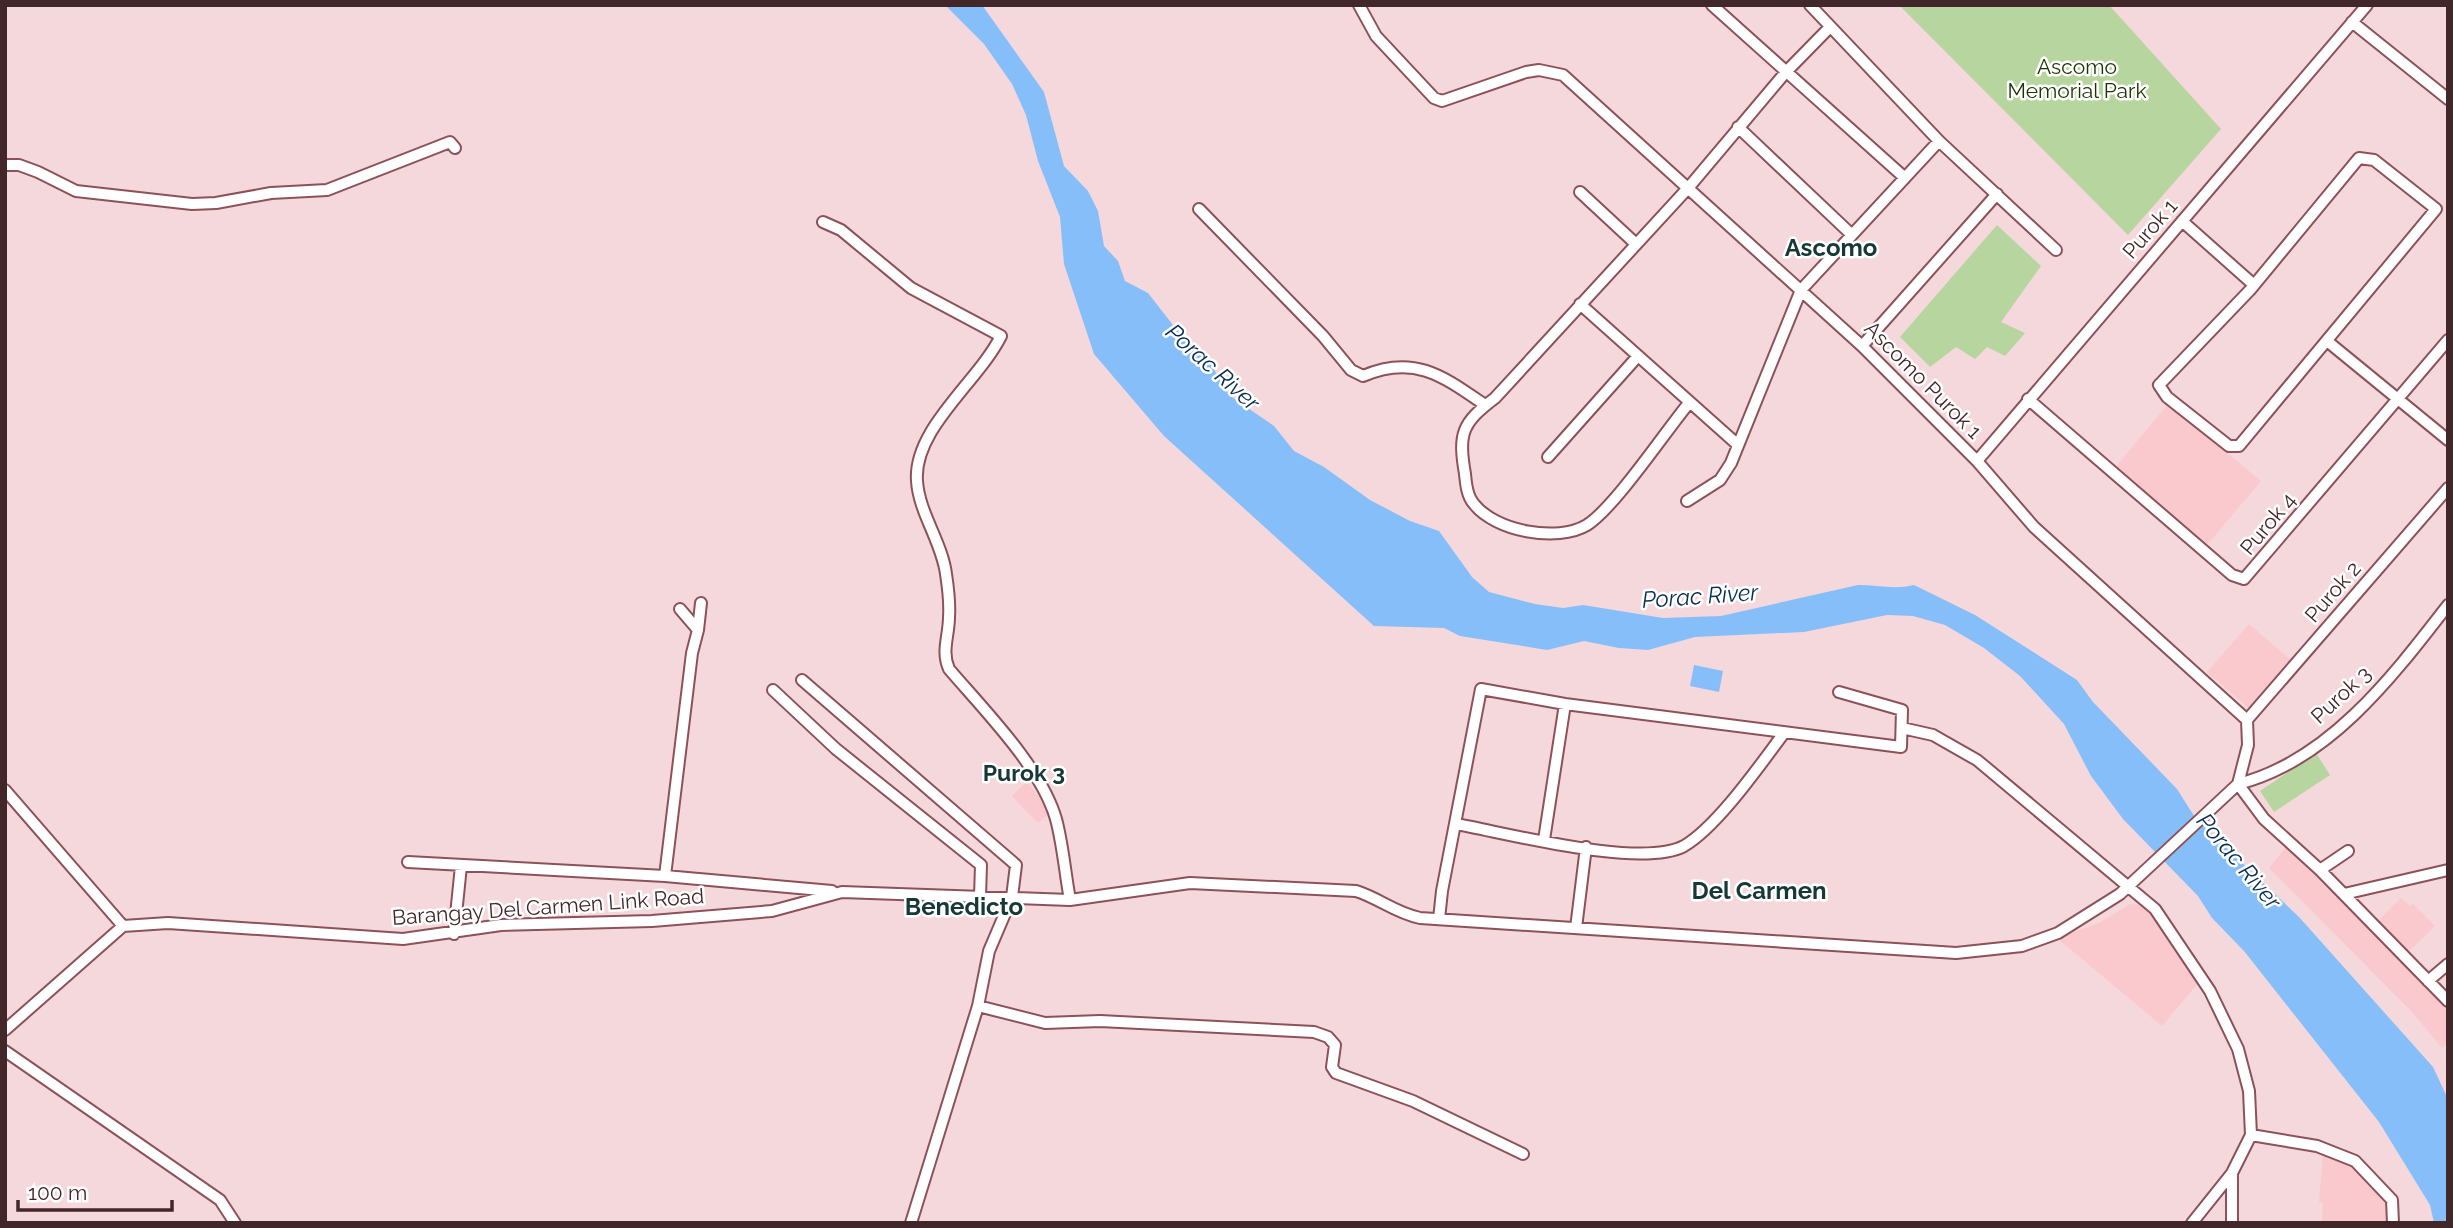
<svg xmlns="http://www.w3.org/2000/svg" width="2453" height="1228" viewBox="0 0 2453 1228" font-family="Raleway,sans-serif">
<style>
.built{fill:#f9c9ce}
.green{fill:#b7d59f}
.water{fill:#86befa}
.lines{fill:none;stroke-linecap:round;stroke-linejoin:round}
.minor-casing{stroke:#8d5159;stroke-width:14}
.minor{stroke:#fff;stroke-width:10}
.labels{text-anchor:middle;stroke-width:5;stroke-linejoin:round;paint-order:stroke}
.park-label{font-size:21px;fill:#1d3400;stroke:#fff}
.street-label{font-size:21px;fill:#42272a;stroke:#fff}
.water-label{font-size:23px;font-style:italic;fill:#052e54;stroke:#fff}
.neighbourhood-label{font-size:23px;font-weight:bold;fill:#163837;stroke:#fff}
.quarter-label{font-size:24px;font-weight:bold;fill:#163837;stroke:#fff}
</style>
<rect width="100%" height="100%" fill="#f5d8db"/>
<!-- built -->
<path class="built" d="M2168 404 2261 481 2206 546 2113 470Z
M2249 624 2292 661 2250 709 2207 672Z
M1027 781 1050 813 1038 823 1012 796Z
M2286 847 2448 1008V1043L2442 1048 2412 1012 2269 868Z
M2401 898 2410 906 2413 904 2435 926 2407 953 2376 923Z
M2130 904 2144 905 2149 909 2199 982 2162 1026 2057 938 2099 923Z
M2323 1154 2356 1163 2390 1204 2391 1223H2322L2323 1203 2319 1202Z"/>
<!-- green -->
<path class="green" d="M1899 5H2109L2221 129 2128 235Z
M1997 225 2041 266 2001 322 2025 333 2005 356 1987 347 1975 359 1956 347 1930 367 1900 337Z
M2316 753 2330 775 2274 812 2260 791Z"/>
<!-- water -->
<path class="water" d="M945 5H982L1044 92 1064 166 1088 191 1098 211 1104 246 1118 261 1125 281 1148 293 1180 334 1208 359 1229 395 1274 426 1294 451 1324 467 1370 500 1410 521 1439 531 1472 577 1489 592 1535 604 1563 608 1583 605 1663 618 1721 616 1858 585C1878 585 1894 590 1914 585L1975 615 2077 680 2093 702 2177 789 2196 819 2299 917 2433 1067 2448 1099V1223H2434L2430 1205 2379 1122 2244 951 2212 918 2198 896 2123 819 2091 776 2064 724 2020 676 1984 648 1945 625 1913 616 1887 615 1804 632 1695 637 1648 650 1619 648 1584 641 1547 650 1460 636 1444 628 1374 626 1164 436 1094 354 1064 264 1060 217 1038 161 1026 115 1012 84 984 44Z
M1694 665 1723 671 1719 692 1690 686Z"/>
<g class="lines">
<!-- minor casing -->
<g class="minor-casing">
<path id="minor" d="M1359 5 1376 36 1434 98 1442 101 1526 72 1539 70 1563 75 1862 346 1977 461 2034 527 2247 720
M1712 5 1905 178
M1810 5 1939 141 2056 250
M2352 22 2448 99
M1738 127 1852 235
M2359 158 2374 160 2436 209 2239 446H2229L2167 397 2159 385 2250 290Z
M5 165H19L38 172 76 191 192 204 216 203 271 193 327 190 450 142 455 148
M1580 192 1636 244
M1199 209 1323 336 1351 370 1363 376C1414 354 1443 376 1485 405
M2182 221 2254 285
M823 222 841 230 911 288 1001 336C978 382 913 429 917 481 919 513 942 542 946 574 948 587 950 603 949 617 949 636 941 651 949 669 984 710 1041 767 1056 819 1063 845 1065 873 1070 900
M1580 304 1738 445
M2327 341 2448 440
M1862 346 1997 194
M2028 399 2232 575 2244 579 2448 340
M1689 403C1665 432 1615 507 1587 525 1557 543 1495 531 1474 504 1467 496 1466 484 1465 474 1458 433 1462 423 1495 398L1689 187 1785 73 1830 27
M1548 457 1638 356
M1977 461 2367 5
M1687 501 1720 480 1731 463 1801 290 1939 141
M698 630 701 603
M802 680 1016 865 1012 897 989 951 978 1006 911 1223
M773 690 836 749 981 865 980 897
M2247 720 2448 488
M1902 728 1933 735 1977 760 2155 909 2210 991 2238 1049 2249 1091 2251 1135 2232 1173 2192 1223
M2238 784 2264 819 2320 870 2448 1001
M2238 784C2329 761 2393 676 2448 605
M5 790 123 926
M1456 824C1507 833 1641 869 1684 846 1717 827 1760 765 1784 733
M1544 840 1565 704
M408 862 665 876 832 891
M2320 870 2348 851
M665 876 692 653 698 630 680 609
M2344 894 2448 870
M1439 919 1442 891 1481 689 1565 704 1901 747 1902 710 1839 692
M123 926 168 923 403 939 501 925 652 921 772 911 842 892 1070 900 1190 883 1356 891C1379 898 1395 913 1420 918L1956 953 2022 946 2058 933 2120 894 2238 784 2248 745 2247 720
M1576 928 1586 847
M454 934 461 866
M2428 981 2448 964
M978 1006 1045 1023 1100 1021 1314 1032 1328 1037 1335 1045 1332 1067 1336 1073 1413 1101 1523 1154
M5 1030 123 926
M5 1051 220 1200 235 1223
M2251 1135 2317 1146 2355 1161 2392 1200 2393 1223
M2232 1173V1223"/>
</g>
<!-- minor -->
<use href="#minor" class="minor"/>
</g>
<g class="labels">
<!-- park labels -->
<g class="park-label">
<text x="2077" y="74">Ascomo<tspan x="2077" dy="24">Memorial Park</tspan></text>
</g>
<!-- street labels -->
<g class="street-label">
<text transform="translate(2150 229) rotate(-49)" y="7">Purok 1</text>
<text transform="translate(1923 380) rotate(45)" y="7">Ascomo Purok 1</text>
<text transform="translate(2268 524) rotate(-50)" y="7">Purok 4</text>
<text transform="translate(2333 592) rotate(-49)" y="7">Purok 2</text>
<text transform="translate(2341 695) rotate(-43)" y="7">Purok 3</text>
<text transform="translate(548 907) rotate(-4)" y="7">Barangay Del Carmen Link Road</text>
</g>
<!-- water labels -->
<g class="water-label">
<text transform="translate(1213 367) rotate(42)" y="8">Porac River</text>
<text transform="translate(1700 596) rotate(-4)" y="8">Porac River</text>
<text transform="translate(2239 861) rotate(50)" y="8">Porac River</text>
</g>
<!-- neighbourhood labels -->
<g class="neighbourhood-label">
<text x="1024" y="781">Purok 3</text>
</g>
<!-- quarter labels -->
<g class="quarter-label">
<text x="1831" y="256">Ascomo</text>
<text x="1759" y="899">Del Carmen</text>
<text x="964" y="915">Benedicto</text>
</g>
</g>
<!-- border -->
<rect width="2453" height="1228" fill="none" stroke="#42272a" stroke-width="14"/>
<!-- scale -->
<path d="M18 1200v10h154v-10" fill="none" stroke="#42272a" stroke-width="3.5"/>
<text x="28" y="1200" font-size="21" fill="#42272a" stroke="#ffffff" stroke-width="5" paint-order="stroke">100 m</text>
</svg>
